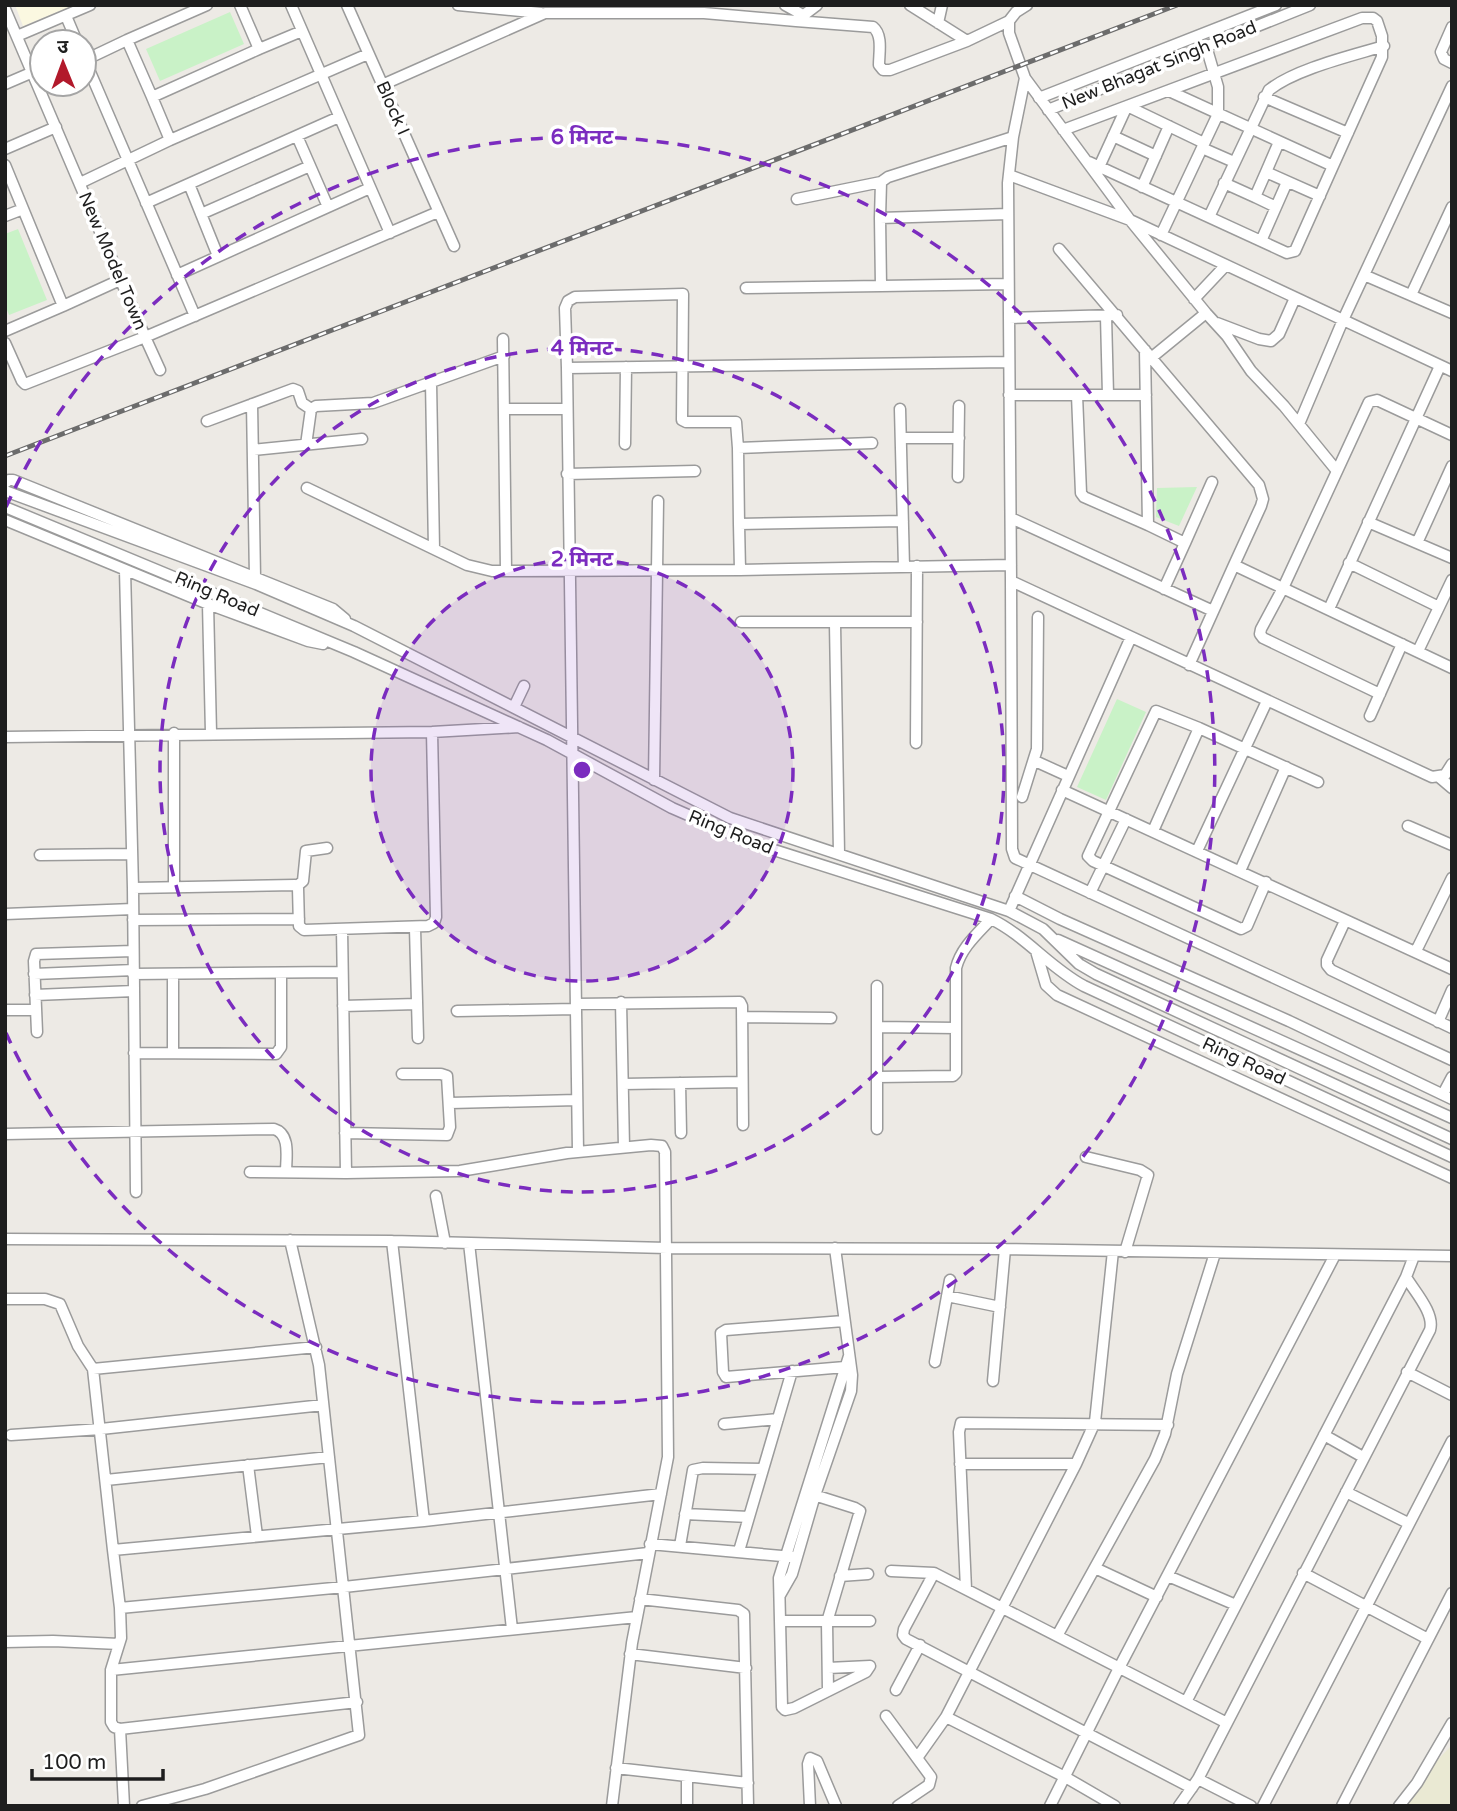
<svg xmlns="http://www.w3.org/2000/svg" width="1457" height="1811" viewBox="0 0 1457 1811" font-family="'Varela Round','Noto Sans Devanagari',sans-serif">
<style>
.education{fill:#fbf8e1}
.farmland{fill:#eae9d3}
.park{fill:#c9f2c7}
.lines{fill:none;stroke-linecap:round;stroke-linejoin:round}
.minor-casing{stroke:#9b9b9b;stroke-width:13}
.minor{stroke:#fff;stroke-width:10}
.rail-casing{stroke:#6c6c6c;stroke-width:5}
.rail{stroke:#fff;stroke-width:2.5;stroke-dasharray:8;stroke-linecap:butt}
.ring{fill:none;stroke:#7b2cbf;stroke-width:3.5;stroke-dasharray:12 9}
.labels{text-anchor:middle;stroke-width:7;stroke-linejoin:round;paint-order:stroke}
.street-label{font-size:18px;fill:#1e1e1e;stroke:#fff}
.centre{fill:#7b2cbf;stroke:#fff;stroke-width:3.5}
.ring-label{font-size:21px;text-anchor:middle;font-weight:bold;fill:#7b2cbf;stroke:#fff;stroke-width:7;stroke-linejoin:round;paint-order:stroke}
</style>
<rect width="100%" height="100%" fill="#edeae5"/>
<!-- education -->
<path class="education" d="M15 5H74L23 26Z"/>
<!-- farmland -->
<path class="farmland" d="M1452 1745V1806H1393Z"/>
<!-- park -->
<path class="park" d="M230 12 244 44 160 81 146 49Z
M18 229 47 300 9 315 5 305V234Z
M1197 487 1179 526 1156 517 1157 488Z
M1117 699 1146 712 1106 800 1077 787Z"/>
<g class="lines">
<!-- minor casing -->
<g class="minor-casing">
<path id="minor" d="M240 5 259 49 152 97 170 140 368 54
M291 5 390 233
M347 5 454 246
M458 5 541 13
M785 5 803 15
M910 5 967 41
M1027 5 1016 12 1009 21V33L1025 78 1130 220 1452 371
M5 9 145 337 438 212
M66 16 77 42
M796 21 873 27C883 35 879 53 879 65L883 70H890L967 41 1009 21
M938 23 942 5
M1452 27 1441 52 1444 59 1452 63
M17 36 90 5
M259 49 302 31
M84 58 195 316
M85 60 127 40
M1025 78 1013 137 1008 183 1011 581 1432 777 1445 775 1452 764
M5 84 33 72
M382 85 545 13H704L796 21 817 5
M152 97 127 40 207 5
M1264 97 1348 133
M1039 98 1276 5
M1048 110 1310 5
M1063 130 1362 18H1373L1377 21 1382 36V57L1333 166
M297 136 328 207
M1113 136 1156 156
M1279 142 1266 172 1320 196
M1202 148 1234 162
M5 149 56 127
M1089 162 1287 253 1295 251 1333 166 1169 91
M5 165 63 306 120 280
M1099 167 1127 106 1204 143
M1009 175 1130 220 1206 313 1151 358
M80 183 170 140
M1224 183 1255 197 1266 172
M189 184 218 256
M1142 187 1169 126
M1255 197 1276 207 1287 182
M797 199 881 182
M146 203 339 117
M201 214 310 166
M1008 214 880 218 881 182 888 177 1013 137
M5 216 23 209
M1209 217 1269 90C1295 69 1351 56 1384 46
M880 218 881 286 1008 284
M1161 235 1218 114V87L1206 46
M1261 241 1276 207
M1059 249 1259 485 1263 499 1261 506 1234 565
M177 275 370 188
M1364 275 1452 313
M746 288 881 286
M1411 295 1452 207
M1194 299 1226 265
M1206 313 1227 336 1251 371 1284 406 1337 471
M1106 316 1108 395
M1009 318 1117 315
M1217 323 1259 339 1271 341 1279 334 1295 298
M5 331 63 306
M503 339 506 571
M5 343 22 381 25 384 145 337 160 370
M567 368 565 308 568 301 575 297 683 294 682 420 686 422H736L738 448
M431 382 434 549
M1009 395H1146
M1077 395 1081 493 1084 497 1148 525 1145 350
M252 404 255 577
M504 409H566
M900 409 904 567
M207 421 293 389 298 391 302 403 311 409
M1299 424 1343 320 1452 86
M901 438H959
M625 444 626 367
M306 445 311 409 316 406 373 403 504 356
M253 450 362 439
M1452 466 1417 543 1452 558
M567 474 695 471
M958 477 959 406
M5 483 9 480H13L333 609 345 619
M307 488 467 565 492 571 740 570 1011 565
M5 491 256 584 354 626 730 818 1009 911 1043 929 1079 964 1096 974 1452 1139
M5 507 354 652 547 740 672 808 752 843 991 919C1026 936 1050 968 1084 986L1452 1157
M1011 518 1213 611
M5 520 208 604 308 641 323 644
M1368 522 1417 543
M739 524 738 448 872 443
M1148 525 1185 543 1212 482
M1349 563 1439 607
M125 570 133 888 295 885 298 888 299 926 304 930 428 926 434 923 436 917 432 732
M740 570 739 524 903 521
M1011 581 1012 849 1015 858 1452 1060
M1164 589 1185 543
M208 604 211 733
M1329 609 1440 366
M741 622H917
M835 624 839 853
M1418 651 1452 580
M1189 665 1234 565 1452 668
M1380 694 1263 638 1260 634 1261 629 1283 588 1369 402 1377 400 1452 435
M514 707 524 686
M1370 716 1402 644
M174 733V887
M5 737 432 732 519 727
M916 743 917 566
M1035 761 1068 776
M1439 777 1452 788
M654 780 658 501
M1062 790 1452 969
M1022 797 1037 749 1038 617
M1408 826 1452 845
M1153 831 1199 728
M1197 851 1267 701
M40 855 132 854
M1240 871 1286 767
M1266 882 1247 926 1241 929 1093 861 1088 856 1156 711 1199 728 1318 782
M297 886 303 881 306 851 327 848
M133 888 136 1192
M1090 893 1126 819
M1015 896 1060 919 1289 1021 1452 1099
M1009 911 1131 637
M5 914 133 909
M133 920 299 919
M1345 921 1327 960V965L1331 970 1452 1028
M415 928 418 1038
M342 929 346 1173 460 1171 567 1153 651 1145 662 1146 665 1152 668 1457 632 1643 612 1806
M1058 940 1452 1118
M1036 951 1046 985 1057 995 1452 1178
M1416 951 1452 878
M34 974 134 970
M133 974 342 972
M877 986V1129
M35 995 134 991
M621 1002 624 1147
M576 1004 740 1002 742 1006 743 1125
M343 1006 417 1004
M5 1010H36
M457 1011 576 1009
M742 1017 831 1018
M1438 1022 1452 990
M877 1027 956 1028
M37 1032 34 961 36 954 133 951
M134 1053 276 1054 281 1047V973
M173 1053V974
M877 1077 953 1076 956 1073V968C961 948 977 934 991 919
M680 1083 681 1133
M623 1084 742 1082
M1443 1094 1452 1077
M450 1103 577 1100
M345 1133 447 1135 450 1127 447 1076 441 1074H402
M5 1134 274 1129C291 1134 286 1158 286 1172
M578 1152 567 368 1009 362
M1086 1157 1140 1170 1148 1175 1125 1252
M250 1172 346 1173
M436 1196 445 1243
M5 1239 392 1241 667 1248 1005 1249 1452 1256
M392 1241 424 1521
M469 1243 512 1629
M1113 1251 1095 1422 1076 1464 946 1717 1065 1777 1115 1806
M947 1296 1000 1307
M5 1299H45L60 1304 78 1346 93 1369 316 1347
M844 1321 726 1330 721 1333 723 1372 726 1377 845 1367
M935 1362 950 1280
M93 1369 113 1550
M1407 1372 1452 1395
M993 1381 1005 1249
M724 1424 778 1419
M11 1435 101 1429 323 1405
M1324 1435 1363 1457
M960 1464H1076
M248 1465 257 1536
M106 1480 329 1457
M1346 1492 1408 1523
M811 1494 855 1508 860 1511 827 1622 828 1691
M685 1514 749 1517
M650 1544 793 1557
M680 1546 693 1470 703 1468 763 1469
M739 1551 792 1371
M648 1553 344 1587 120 1608 113 1550 424 1521 661 1494
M1095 1568 1157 1597
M891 1571 934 1573
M1303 1573 1428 1639
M840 1576 868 1574
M1168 1576 1236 1605
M966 1589 959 1432 961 1423 1168 1425
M780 1595 792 1574 815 1495 851 1391 852 1375 835 1248
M640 1599 738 1610 744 1614 748 1806
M120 1608 121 1638 111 1670 637 1617
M780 1621H870
M1057 1636 1155 1459 1165 1434 1177 1374 1215 1253
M5 1642 53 1641 119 1644
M630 1654 746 1668
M828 1668 870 1666 866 1672 794 1708 785 1710 782 1707 779 1578 849 1356
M111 1670V1722L114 1727 120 1729
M896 1690 920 1645
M1186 1702 1406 1277 1414 1256
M886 1716 931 1777 929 1785 898 1806
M917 1758 946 1717
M616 1768 748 1783
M687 1776V1806
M1198 1779 1251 1806
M1192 1788 906 1639 903 1635 904 1629 934 1573 1227 1723
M124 1806 120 1729 357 1702
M142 1806 205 1789 359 1735 319 1365 290 1240
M810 1806 808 1764 810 1758 817 1761 836 1806
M1050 1806 1119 1668 1335 1255
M1179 1806 1198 1779 1430 1330C1435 1313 1414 1291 1406 1277
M1263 1806 1452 1441
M1342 1806 1452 1593
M1399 1806 1417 1783 1452 1723"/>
</g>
<!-- minor -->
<use href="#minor" class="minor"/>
<!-- rail casing -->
<g class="rail-casing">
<path id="rail" d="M5 456 1177 5"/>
</g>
<!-- rail -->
<use href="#rail" class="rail"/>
</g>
<!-- distance rings -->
<circle cx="582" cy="770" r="211" fill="#7b2cbf" fill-opacity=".12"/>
<g class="ring">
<circle cx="582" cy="770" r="211"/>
<circle cx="582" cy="770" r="422"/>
<path d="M6 507A633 633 0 1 1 6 1033"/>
</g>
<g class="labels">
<!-- street labels -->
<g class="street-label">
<text transform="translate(1159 65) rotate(-22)" y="6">New Bhagat Singh Road</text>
<text transform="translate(393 108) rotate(66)" y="6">Block I</text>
<text transform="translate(113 261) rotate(67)" y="6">New Model Town</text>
<text transform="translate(217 594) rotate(23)" y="6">Ring Road</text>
<text transform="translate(731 832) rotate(22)" y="6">Ring Road</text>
<text transform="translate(1244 1061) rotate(25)" y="6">Ring Road</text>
</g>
</g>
<circle cx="582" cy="770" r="10" class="centre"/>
<g class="ring-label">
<text x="582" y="144">6 मिनट</text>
<text x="582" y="355">4 मिनट</text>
<text x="582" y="566">2 मिनट</text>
</g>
<!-- border -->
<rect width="1457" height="1811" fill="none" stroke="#1e1e1e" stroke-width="14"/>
<!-- north arrow -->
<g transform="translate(63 63) rotate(359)"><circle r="33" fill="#ffffff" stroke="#a5a5a5" stroke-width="2"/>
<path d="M0-5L12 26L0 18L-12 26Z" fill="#b2192b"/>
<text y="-10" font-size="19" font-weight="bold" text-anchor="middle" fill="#1e1e1e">उ</text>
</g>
<!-- scale -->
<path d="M32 1769v10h131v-10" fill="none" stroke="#1e1e1e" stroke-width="3.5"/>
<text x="42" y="1769" font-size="21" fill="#1e1e1e" stroke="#ffffff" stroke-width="5" paint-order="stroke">100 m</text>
</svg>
